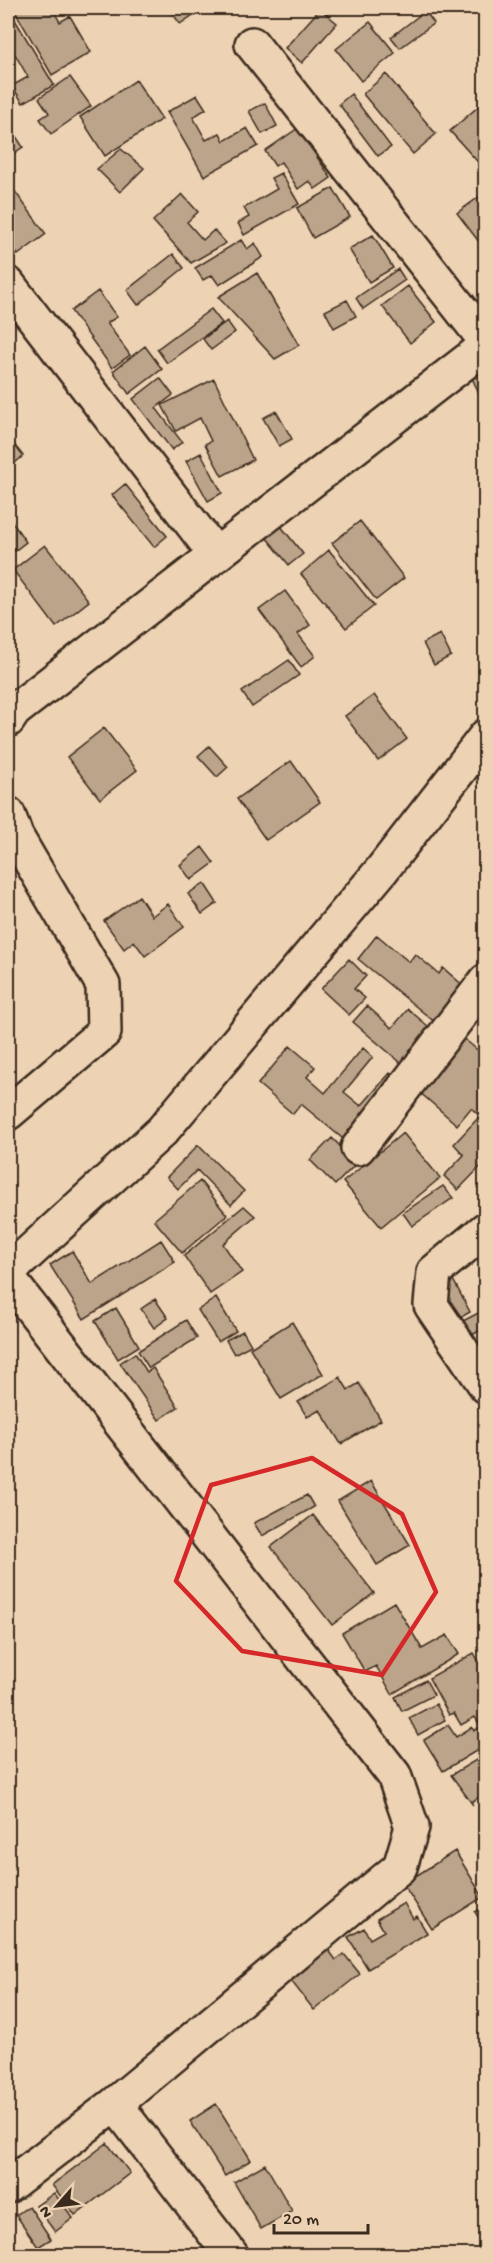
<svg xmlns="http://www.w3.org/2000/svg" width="493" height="2263" viewBox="0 0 493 2263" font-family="'Gochi Hand',sans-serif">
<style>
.building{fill:#bba48a;stroke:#3b2a1e;stroke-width:1.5}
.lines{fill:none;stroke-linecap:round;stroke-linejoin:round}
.minor-casing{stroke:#3b2a1e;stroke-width:38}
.minor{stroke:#edd3b4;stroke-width:33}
.marked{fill:none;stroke:#d62828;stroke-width:4.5;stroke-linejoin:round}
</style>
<rect width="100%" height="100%" fill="#edd3b4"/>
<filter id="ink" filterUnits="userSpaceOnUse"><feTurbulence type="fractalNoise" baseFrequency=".0167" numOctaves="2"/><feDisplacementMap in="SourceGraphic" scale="12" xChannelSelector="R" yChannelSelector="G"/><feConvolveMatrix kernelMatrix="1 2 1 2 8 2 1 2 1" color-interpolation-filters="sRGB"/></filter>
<g filter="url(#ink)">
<!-- building -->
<path class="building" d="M8 8 54 85 23 103 12 86 28 77 8 42Z
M13 8H52L60 22 70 16 91 52 52 75Z
M169 8H188L193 15 180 24Z
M320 9 337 23 302 63 285 48Z
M425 11 434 23 400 48 391 37Z
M370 22 395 53 361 81 336 49Z
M486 44V60L478 50Z
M386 74 436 134 413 154 363 94Z
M70 77 91 106 51 134 40 119 49 113 39 98Z
M136 80 162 119 105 156 80 117Z
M351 94 391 147 378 156 339 104Z
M197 95 206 109 193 117 206 140 220 133 224 141 247 128 258 146 204 176 167 112Z
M486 100V171L450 131Z
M265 103 277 126 262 134 249 111Z
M8 124 23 147 8 157Z
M298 128 331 178 315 189 309 181 298 189 281 162 275 166 265 151Z
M121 149 144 168 120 192 97 169Z
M281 173 299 204 244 235 238 223 249 217 244 208 277 189 271 178Z
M8 182 46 234 18 255 8 240Z
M333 188 350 217 313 238 297 208Z
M182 194 198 212 187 222 203 240 214 230 226 243 191 263 153 221Z
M479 197 486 205V251L457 213Z
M373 235 393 268 369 282 349 249Z
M241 240 247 249 255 243 263 257 219 285 212 275 203 280 195 268Z
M173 254 184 268 138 305 127 290Z
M398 269 405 280 363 309 356 298Z
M257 273 299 345 275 359 218 297Z
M408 286 436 322 410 343 382 306Z
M98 291 117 317 107 323 130 355 112 368 71 311Z
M347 300 356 316 334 328 325 311Z
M211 309 222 323 167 363 157 349Z
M227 321 235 332 211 350 203 339Z
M145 346 162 369 129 394 113 371Z
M486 370V408L471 376Z
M160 378 173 395 156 408 182 442 172 450 133 399Z
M214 379 253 460 222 476 205 444 211 441 200 418 176 431 162 405Z
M276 411 292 439 279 446 263 418Z
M8 437 23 456 8 469Z
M201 453 222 493 208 501 186 461Z
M125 484 167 536 154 547 112 495Z
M8 516 26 542 8 556Z
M360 521 404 578 376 600 332 543Z
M280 525 303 554 289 565 266 537Z
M45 545 89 601 56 627 13 570Z
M329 550 374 606 346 628 301 574Z
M285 591 310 625 298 634 315 656 301 667 259 610Z
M440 634 451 656 434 665 423 643Z
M289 660 299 675 252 707 242 692Z
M374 695 407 739 378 761 345 716Z
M104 728 137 770 100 799 67 757Z
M209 746 228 767 217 777 198 756Z
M291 761 320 802 266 840 237 799Z
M202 847 214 863 191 880 180 865Z
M204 883 217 903 202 914 188 894Z
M139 896 152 916 168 904 184 927 145 956 134 941 124 949 104 921Z
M377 935 409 962 415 954 439 974 443 968 466 988 436 1023 358 959Z
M349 959 366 976 354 989 365 998 349 1015 321 989Z
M367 1006 392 1028 408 1009 436 1033 407 1068 353 1022Z
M463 1038 486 1057V1109L480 1116 471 1108 457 1125 417 1090Z
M290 1046 315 1067 307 1077 325 1093 363 1048 373 1057 344 1092 361 1106 390 1073 400 1082 348 1143 301 1104 293 1114 258 1084Z
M479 1117 486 1123V1161L458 1190 444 1176 464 1155 454 1144Z
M403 1133 440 1178 381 1227 343 1182Z
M332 1138 357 1163 335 1185 310 1160Z
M198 1145 244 1191 231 1205 197 1170 178 1189 167 1177Z
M200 1181 227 1215 182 1253 154 1220Z
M443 1186 453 1198 412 1226 403 1213Z
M244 1206 255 1216 223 1244 242 1272 210 1294 184 1256Z
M161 1240 175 1262 84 1319 50 1265 72 1251 92 1284Z
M450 1274 470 1312 456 1320 435 1282Z
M216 1298 236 1331 218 1342 198 1310Z
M155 1299 168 1318 154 1328 141 1309Z
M116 1308 139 1346 118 1359 95 1321Z
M486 1309V1327L467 1338 459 1323Z
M186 1320 197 1338 149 1368 138 1351Z
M292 1322 323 1374 281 1399 250 1348Z
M243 1331 251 1345 234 1354 226 1340Z
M135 1353 147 1372 153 1368 178 1407 159 1420 120 1363Z
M340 1377 348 1390 359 1383 381 1420 341 1444 320 1410 307 1417 298 1402Z
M371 1481 410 1545 377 1565 338 1501Z
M307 1495 314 1507 262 1536 254 1523Z
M313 1515 374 1593 332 1625 271 1547Z
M394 1602 422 1649 447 1635 459 1654 392 1694 376 1666 365 1672 342 1633Z
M474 1653 486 1674V1735L475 1717 461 1725 454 1713 449 1715 429 1678Z
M426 1680 434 1695 402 1711 395 1697Z
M436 1704 445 1720 418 1735 409 1718Z
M448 1725 456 1737 472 1727 474 1731 480 1727 486 1737V1745L443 1771 424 1740Z
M486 1754V1793L471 1802 473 1805 451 1775Z
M455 1851 483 1897 432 1929 403 1884Z
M404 1903 413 1919 417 1916 427 1933 368 1969 348 1937 364 1928 370 1939 384 1931 377 1919Z
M486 1906V1923L483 1925 475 1912Z
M327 1948 336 1960 344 1954 360 1974 314 2010 288 1977Z
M216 2104 251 2160 225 2176 190 2121Z
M107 2143 130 2173 75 2215 52 2185Z
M265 2164 292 2211 261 2229 234 2182Z
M54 2193 73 2218 55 2232 36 2206Z
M29 2206 51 2239 38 2247 16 2215Z"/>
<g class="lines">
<!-- minor casing -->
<g class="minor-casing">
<path id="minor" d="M252 44 486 341
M8 284 216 555
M8 720 14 711 486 346
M8 814 16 836 103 985 104 1032 8 1113
M358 1148 486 981
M486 1229 434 1272 431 1305 486 1386
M8 1272 162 1131 381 871 486 736
M8 1278 394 1775 412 1827 400 1867 115 2104 8 2186
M115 2104 232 2256"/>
</g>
<!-- minor -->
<use href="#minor" class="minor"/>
</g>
</g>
<!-- marked area -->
<path class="marked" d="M312 1458 402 1514 436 1592 382 1675 242 1651 176 1581 211 1485Z"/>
<!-- margin -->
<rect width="493" height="2263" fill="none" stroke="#edd3b4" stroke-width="30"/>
<rect x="15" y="15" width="463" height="2233" fill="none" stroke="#3b2a1e" stroke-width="2" filter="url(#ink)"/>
<!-- north arrow -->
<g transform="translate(57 2206) rotate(242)" stroke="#edd3b4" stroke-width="4.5" paint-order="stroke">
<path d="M0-4.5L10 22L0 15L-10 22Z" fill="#3b2a1e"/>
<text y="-9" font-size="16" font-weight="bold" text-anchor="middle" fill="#3b2a1e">N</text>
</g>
<!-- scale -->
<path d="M274 2224v9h94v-9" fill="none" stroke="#3b2a1e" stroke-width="3"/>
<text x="283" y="2224" font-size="18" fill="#3b2a1e" stroke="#edd3b4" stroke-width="4.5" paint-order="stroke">20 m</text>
</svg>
